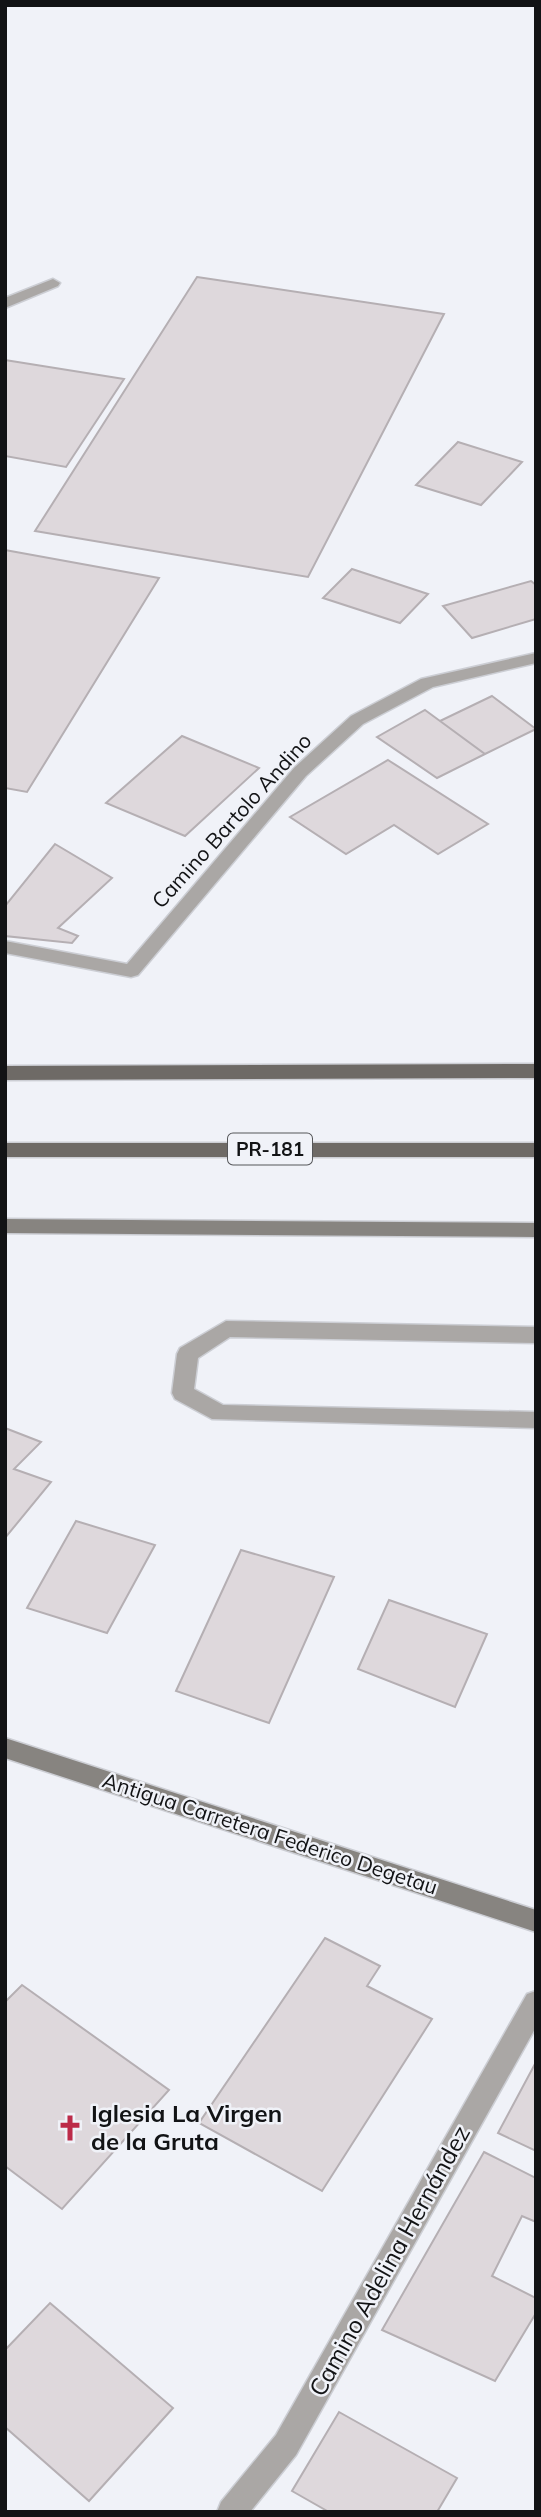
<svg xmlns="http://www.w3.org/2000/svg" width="541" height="2517" viewBox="0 0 541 2517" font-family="Mulish,sans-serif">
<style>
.building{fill:#ded8dc;stroke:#b5afb3;stroke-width:2}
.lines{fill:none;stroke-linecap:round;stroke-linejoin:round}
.lane-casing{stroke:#ccced4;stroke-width:3}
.street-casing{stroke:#ccced4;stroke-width:3}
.secondary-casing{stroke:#ccced4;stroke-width:3}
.primary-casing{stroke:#ccced4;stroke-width:3}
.lane{fill:#aaa7a5;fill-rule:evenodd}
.street{fill:#aaa7a5;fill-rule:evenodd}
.secondary{fill:#878480;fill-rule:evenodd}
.primary{fill:#6e6a66;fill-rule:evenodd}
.labels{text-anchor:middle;stroke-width:5;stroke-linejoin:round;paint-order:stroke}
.shield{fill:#f0f2f8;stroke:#555659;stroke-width:2}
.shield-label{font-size:19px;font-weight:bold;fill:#121315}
.street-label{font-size:21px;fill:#121315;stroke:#f0f2f8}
.near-poi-label{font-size:24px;font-weight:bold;fill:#121315;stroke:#f0f2f8;text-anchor:start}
.near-street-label{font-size:24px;fill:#121315;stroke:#f0f2f8}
</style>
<rect width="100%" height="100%" fill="#f0f2f8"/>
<!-- building -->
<path class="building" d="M197 277 444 314 308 577 35 531Z
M5 360 124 379 66 467 5 456Z
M458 442 522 462 481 505 416 485Z
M5 550 159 578 27 792 5 788Z
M352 569 428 594 400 623 323 598Z
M531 581 536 585V619L472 638 443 606Z
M492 696 536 729 485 754 440 721Z
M425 710 485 754 437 778 377 737Z
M182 736 259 768 185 836 106 803Z
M388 760 488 824 438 854 394 825 346 854 290 817Z
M55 844 112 878 58 928 78 936 72 943 5 936V906Z
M5 1428 41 1442 14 1469 51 1482 5 1538Z
M76 1521 155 1545 107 1633 27 1608Z
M241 1550 334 1577 269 1723 176 1691Z
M389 1600 487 1634 455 1707 358 1669Z
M325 1938 380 1966 367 1986 432 2019 322 2191 199 2123Z
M22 1985 169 2090 62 2209 5 2166V2002Z
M536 2062V2151L498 2133Z
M484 2152 536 2178V2222L522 2216 492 2276 536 2298V2313L495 2381 382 2330Z
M50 2303 173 2408 89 2501 5 2427V2350Z
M339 2412 457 2478 437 2512H329L292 2491Z"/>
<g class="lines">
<!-- lane casing -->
<g class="lane-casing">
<path id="lane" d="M226 1321 536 1327V1343L230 1337 198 1358 194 1389 223 1405 536 1412V1428L212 1419 175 1399 172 1393 177 1354 180 1348Z"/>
</g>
<!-- street casing -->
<g class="street-casing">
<path id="street" d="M53 279 60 283 58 286 5 308V298Z
M536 653V663L433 687 363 724 306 776 138 975 131 977 5 953V941L127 964 294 768 351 716 421 679Z
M536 1991V2027L296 2455 250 2512H217L221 2502 276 2435 527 1994Z"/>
</g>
<!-- secondary casing -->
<g class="secondary-casing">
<path id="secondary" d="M5 1219 536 1223V1237L5 1233Z
M5 1738 536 1910V1932L5 1758Z"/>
</g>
<!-- primary casing -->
<g class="primary-casing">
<path id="primary" d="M536 1064V1078L5 1080V1066Z
M5 1143H536V1157H5Z"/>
</g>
<!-- lane -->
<use href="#lane" class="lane"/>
<!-- street -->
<use href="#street" class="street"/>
<!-- secondary -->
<use href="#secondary" class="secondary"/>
<!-- primary -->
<use href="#primary" class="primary"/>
</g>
<!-- icons -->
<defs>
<g id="church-bare" transform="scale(2.1)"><path d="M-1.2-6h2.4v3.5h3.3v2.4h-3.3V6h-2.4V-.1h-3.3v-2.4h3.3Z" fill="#bc2b49" stroke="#f0f2f8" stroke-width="2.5" paint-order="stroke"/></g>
</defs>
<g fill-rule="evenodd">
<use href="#church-bare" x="70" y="2128"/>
</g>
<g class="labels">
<!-- shield labels -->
<rect class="shield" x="228" y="1133.5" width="84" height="31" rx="5"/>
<g class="shield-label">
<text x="270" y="1156">PR-181</text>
</g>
<!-- street labels -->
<g class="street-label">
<text transform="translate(232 821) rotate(-48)" y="7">Camino Bartolo Andino</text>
<text transform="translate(270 1834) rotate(18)" y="7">Antigua Carretera Federico Degetau</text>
</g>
<!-- near-poi labels -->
<g class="near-poi-label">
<text x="91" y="2122">Iglesia La Virgen<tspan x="91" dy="28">de la Gruta</tspan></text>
</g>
<!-- near-street labels -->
<g class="near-street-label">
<text transform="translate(390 2261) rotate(-61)" y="8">Camino Adelina Hernández</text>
</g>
</g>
<!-- border -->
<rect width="541" height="2517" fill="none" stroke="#121315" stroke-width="14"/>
</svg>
